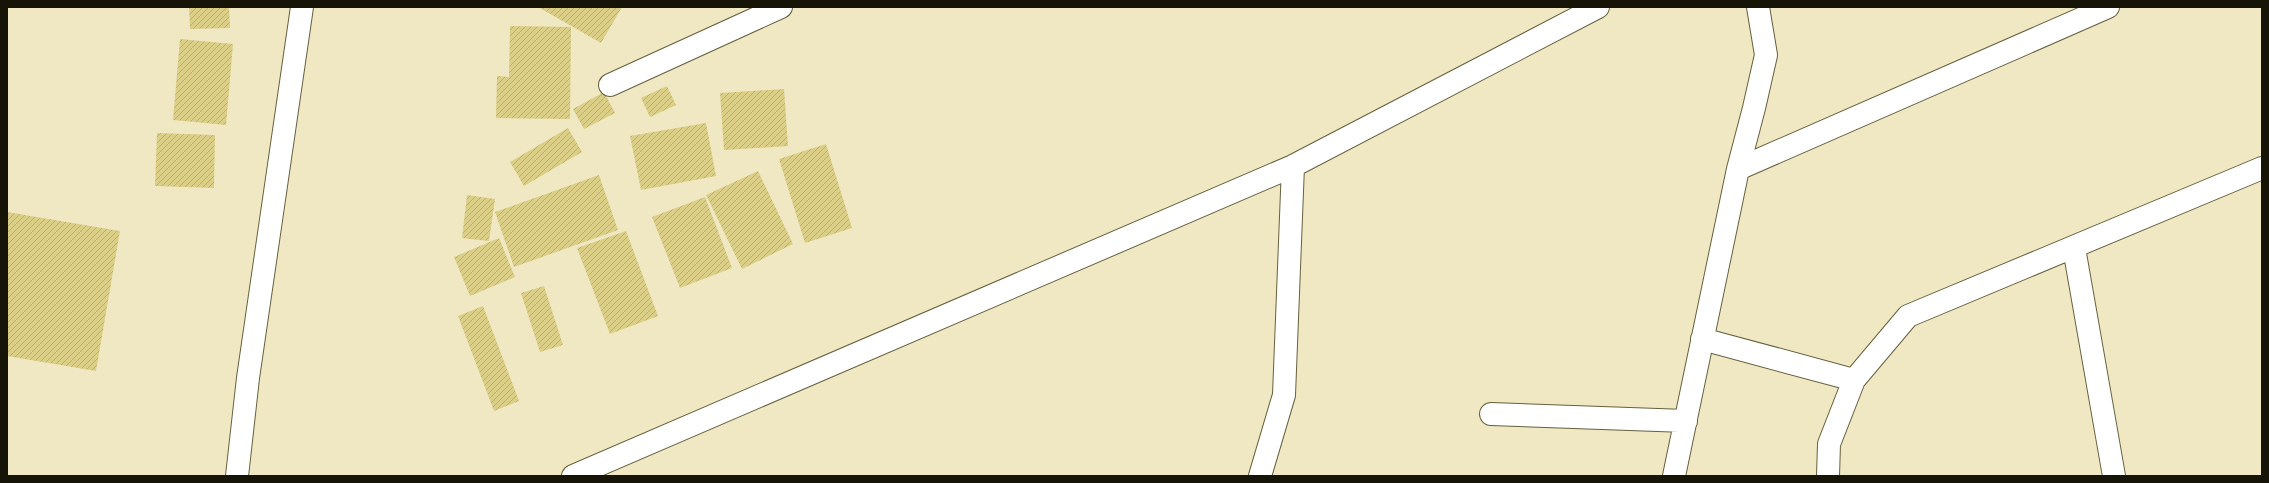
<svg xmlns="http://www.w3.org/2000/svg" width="2269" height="483" viewBox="0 0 2269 483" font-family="'Fira Sans Condensed',sans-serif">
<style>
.building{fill:url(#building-hatch)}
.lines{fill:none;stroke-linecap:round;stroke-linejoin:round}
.minor-casing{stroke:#66603f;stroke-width:24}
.minor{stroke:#fff;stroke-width:22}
</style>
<defs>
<pattern id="building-hatch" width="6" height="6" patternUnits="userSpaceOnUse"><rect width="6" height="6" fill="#dbce87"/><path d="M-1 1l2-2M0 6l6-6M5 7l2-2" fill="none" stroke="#bbb073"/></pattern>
</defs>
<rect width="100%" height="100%" fill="#efe8c3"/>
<!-- building -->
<path class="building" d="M189 7H229L230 28 190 29Z
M538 7H622L601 43Z
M510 26 571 27 570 119 496 118 497 76 509 77Z
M180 39 233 44 226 125 173 120Z
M667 86 676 105 650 117 641 98Z
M784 89 788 146 724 150 720 93Z
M604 92 615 113 584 129 573 109Z
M706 123 716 176 641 190 630 136Z
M568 128 582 152 524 186 510 162Z
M157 133 215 135 214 188 155 186Z
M826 144 852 228 805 243 779 159Z
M758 171 793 244 742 269 706 195Z
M599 175 618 230 514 267 495 212Z
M467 195 495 199 489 241 462 238Z
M705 197 732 268 680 288 652 217Z
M7 212 120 231 96 371 7 356Z
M626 231 658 316 610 334 577 248Z
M499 238 515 277 470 296 454 257Z
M544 286 563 345 540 352 521 293Z
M483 306 519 401 494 411 458 316Z"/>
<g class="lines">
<!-- minor casing -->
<g class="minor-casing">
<path id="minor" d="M610 85 781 7
M1738 169 2108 7
M2074 248 2114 476
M1702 339 1854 380
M1491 414 1686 421
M237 476 248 378 302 7
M573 476 1293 166 1598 7
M1260 476 1284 395 1293 166
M1674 476 1738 169 1754 108 1766 55 1758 7
M1828 476 1829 444 1854 380 1908 316 2262 168"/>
</g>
<!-- minor -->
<use href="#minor" class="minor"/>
</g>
<!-- border -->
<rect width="2269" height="483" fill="none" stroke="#161407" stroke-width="16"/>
</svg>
